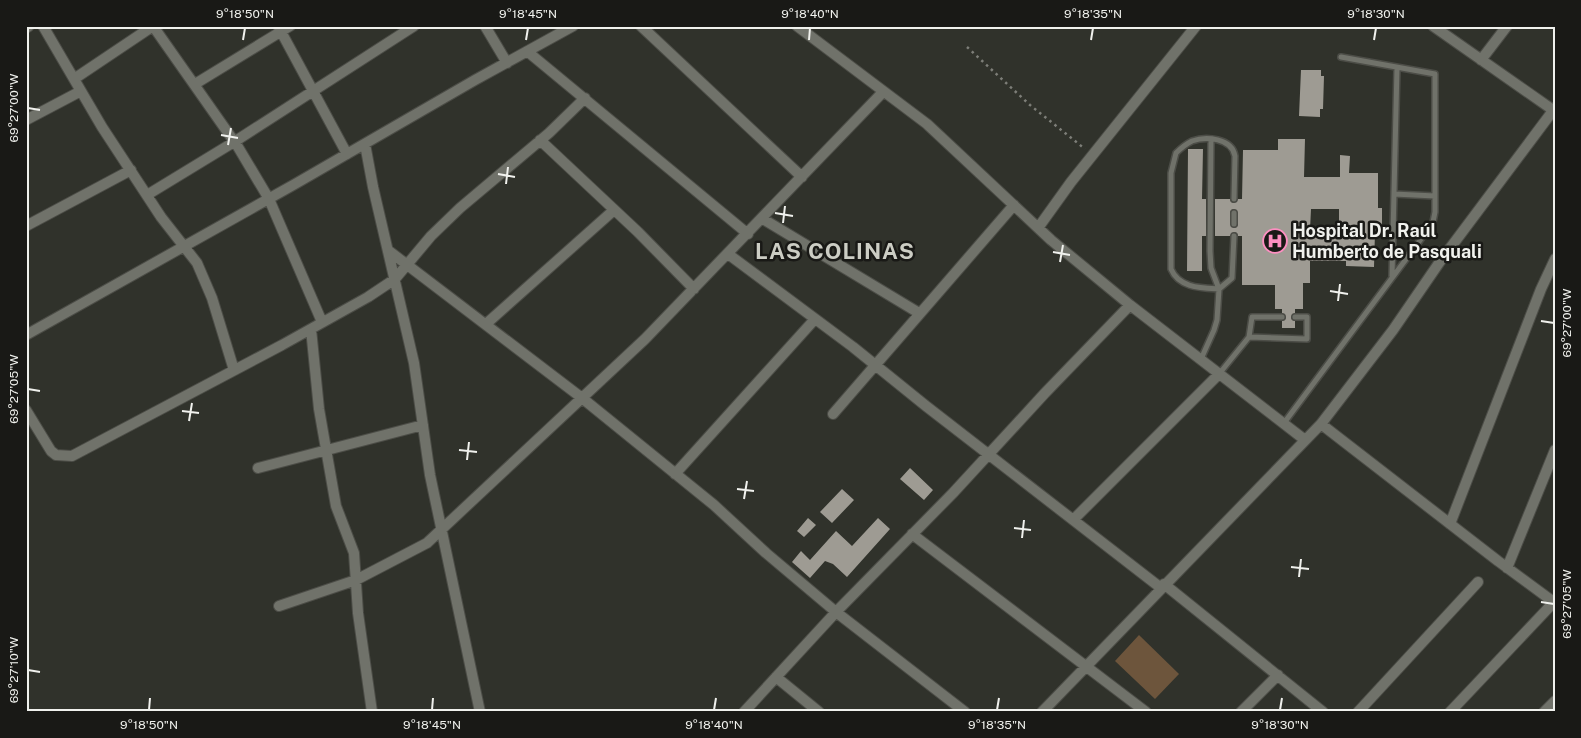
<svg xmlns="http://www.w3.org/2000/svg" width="1581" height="738" viewBox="0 0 1581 738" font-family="'Public Sans',sans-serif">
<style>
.green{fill:#6d553c}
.building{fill:#9e9b93;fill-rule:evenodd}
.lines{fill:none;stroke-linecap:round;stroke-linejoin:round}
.lane-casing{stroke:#4c4d47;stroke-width:8}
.street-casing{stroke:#4c4d47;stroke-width:12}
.path{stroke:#7d7e78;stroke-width:2.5;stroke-dasharray:2.5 4;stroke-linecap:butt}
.lane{stroke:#70726a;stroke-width:5}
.street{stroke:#70726a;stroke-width:10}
.ticks{fill:none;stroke:#f0f1ed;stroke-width:2}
.labels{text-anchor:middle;stroke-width:5;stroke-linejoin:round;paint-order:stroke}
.poi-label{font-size:18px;font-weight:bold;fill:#f0f1ed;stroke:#191916;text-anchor:start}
.district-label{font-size:22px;font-weight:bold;letter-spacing:1px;fill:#cccdc4;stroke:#191916}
.neatline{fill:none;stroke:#f0f1ed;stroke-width:2}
.ticks-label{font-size:12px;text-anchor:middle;fill:#f0f1ed}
</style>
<rect width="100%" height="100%" fill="#30322b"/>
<!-- green -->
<path class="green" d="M1139 635 1179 674 1155 699 1115 661Z"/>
<!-- building -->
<path class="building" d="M1301 70H1321V76H1324L1323 109H1320V117L1299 116Z
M1278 139H1305L1304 177H1340V155L1350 156 1349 173H1378V208H1382V232H1375L1374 267 1346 266V261H1310V283H1303V309H1295V313L1291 317 1292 320 1295 321V328H1282V321L1285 320 1286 317 1282 313V309H1275V285H1242V236H1238L1237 233 1234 232 1230 236H1215V199H1230L1231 202 1234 203 1238 199H1242L1243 150H1278ZM1234 209 1238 213V224L1237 227 1234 228 1230 224V213L1231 210ZM1311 209H1339V230H1310Z
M1188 149H1203L1202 199H1206V236H1202V271H1187Z
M910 468 933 490 924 500 900 479Z
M842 489 854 500 832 523 820 512Z
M808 518 816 525 804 537 797 531Z
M878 518 890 529 847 577 833 564 825 561 810 578 792 562 801 551 810 560 836 531 852 546Z"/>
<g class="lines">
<!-- lane casing -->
<g class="lane-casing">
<path id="lane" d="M1394 194 1435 196
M1234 213V224
M1234 236 1232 278 1219 289C1201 288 1179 288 1171 269V173L1176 153C1181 148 1186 144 1192 141 1206 136 1232 138 1235 156L1234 199
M1392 276 1397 68
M1249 337 1307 339V317H1295
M1201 359 1214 330 1217 320 1219 289 1211 268 1210 251 1211 140
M1219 374 1249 337 1252 317H1282
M1284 423 1427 231 1433 222 1435 212V74L1341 57"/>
</g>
<!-- street casing -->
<g class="street-casing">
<path id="street" d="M43 26 102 127 161 217 197 263 212 298 234 370
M153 26 238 147 269 199 322 322
M278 26 347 154
M485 26 507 63
M641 26 802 177
M797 26 927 124 1051 240 1130 305 1305 440
M1433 26 1553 110
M26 28 29 26
M528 52 748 234
M1481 60 1507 26
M74 79 153 26
M195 84 290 26
M26 120 81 91
M540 140 638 232 694 289
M365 144 373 187 414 363 430 475 480 712
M147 195 234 142 414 26
M763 219 919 313
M26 226 131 170
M1038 228 1071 182 1196 26
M389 251 582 398 714 505 766 553 836 612 965 712
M728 254 853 347 926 406 1161 588
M486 324 614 210
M311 329 319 409 336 506 354 553 358 613 372 712
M26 335 295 184 475 80 573 26
M26 410 51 451 56 455 72 456 282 345 368 297 395 279 431 236 460 208 549 133 585 98
M833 414 1014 205
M1321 424 1498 561 1555 603
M258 468 423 425
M675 474 815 319
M1073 520 1219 374
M1450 524 1541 289 1555 259
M912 534 1146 712
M1507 568 1555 450
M1164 584 1323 712
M279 606 356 580 427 543 645 339 883 92
M776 677 819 712
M744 712 836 612 953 493 1045 393 1130 305
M1042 712 1321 424 1393 330 1439 263 1555 108
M1241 712 1278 675
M1358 712 1478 582
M1450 712 1554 602
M1544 712 1555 701"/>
</g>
<!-- path -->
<path class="path" d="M967 47 1030 105 1085 149"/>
<!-- lane -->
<use href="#lane" class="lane"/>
<!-- street -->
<use href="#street" class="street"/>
</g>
<!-- ticks -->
<path class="ticks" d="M243 40 245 28M526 40 528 28M809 40 810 28M1091 40 1093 28M1374 40 1376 28M28 108 40 110M221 135 238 138M228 145 231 128M498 174 515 177M506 184 508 167M775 213 793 216M783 223 785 206M1053 252 1070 255M1060 262 1063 245M1330 291 1348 294M1338 301 1340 284M1541 321 1554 323M28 389 40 391M182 411 199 413M189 421 192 403M459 450 477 452M467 460 469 442M737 489 754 491M744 499 747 481M1014 528 1031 530M1022 538 1024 520M1291 567 1309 569M1299 577 1301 559M1541 602 1554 604M28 670 40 672M149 710 150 698M432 710 433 698M714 710 716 698M997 710 999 698M1280 710 1282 698"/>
<!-- icons -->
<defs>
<g id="hospital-ring" transform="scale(1.25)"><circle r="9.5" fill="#191916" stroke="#fd8fc1" stroke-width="1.5"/><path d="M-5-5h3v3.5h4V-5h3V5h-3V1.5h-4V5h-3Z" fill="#fd8fc1"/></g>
</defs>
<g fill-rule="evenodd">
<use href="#hospital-ring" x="1275" y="241"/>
</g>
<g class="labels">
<!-- poi labels -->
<g class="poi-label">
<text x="1292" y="237">Hospital Dr. Raúl<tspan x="1292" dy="21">Humberto de Pasquali</tspan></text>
</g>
<!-- district labels -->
<g class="district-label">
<text x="835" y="259">LAS COLINAS</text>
</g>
</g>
<!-- border -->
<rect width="1581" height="738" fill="none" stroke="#191916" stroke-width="55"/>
<rect x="28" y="28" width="1526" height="682" class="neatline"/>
<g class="ticks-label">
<text x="245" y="18">9°18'50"N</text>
<text x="528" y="18">9°18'45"N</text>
<text x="810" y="18">9°18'40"N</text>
<text x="1093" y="18">9°18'35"N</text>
<text x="1376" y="18">9°18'30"N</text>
<text transform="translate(14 108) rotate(-90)" y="4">69°27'00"W</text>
<text transform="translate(1567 323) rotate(-90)" y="4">69°27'00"W</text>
<text transform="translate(14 389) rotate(-90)" y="4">69°27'05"W</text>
<text transform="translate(1567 604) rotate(-90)" y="4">69°27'05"W</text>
<text transform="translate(14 670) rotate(-90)" y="4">69°27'10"W</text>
<text x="149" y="729">9°18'50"N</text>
<text x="432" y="729">9°18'45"N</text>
<text x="714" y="729">9°18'40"N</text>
<text x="997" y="729">9°18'35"N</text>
<text x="1280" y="729">9°18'30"N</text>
</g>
</svg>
